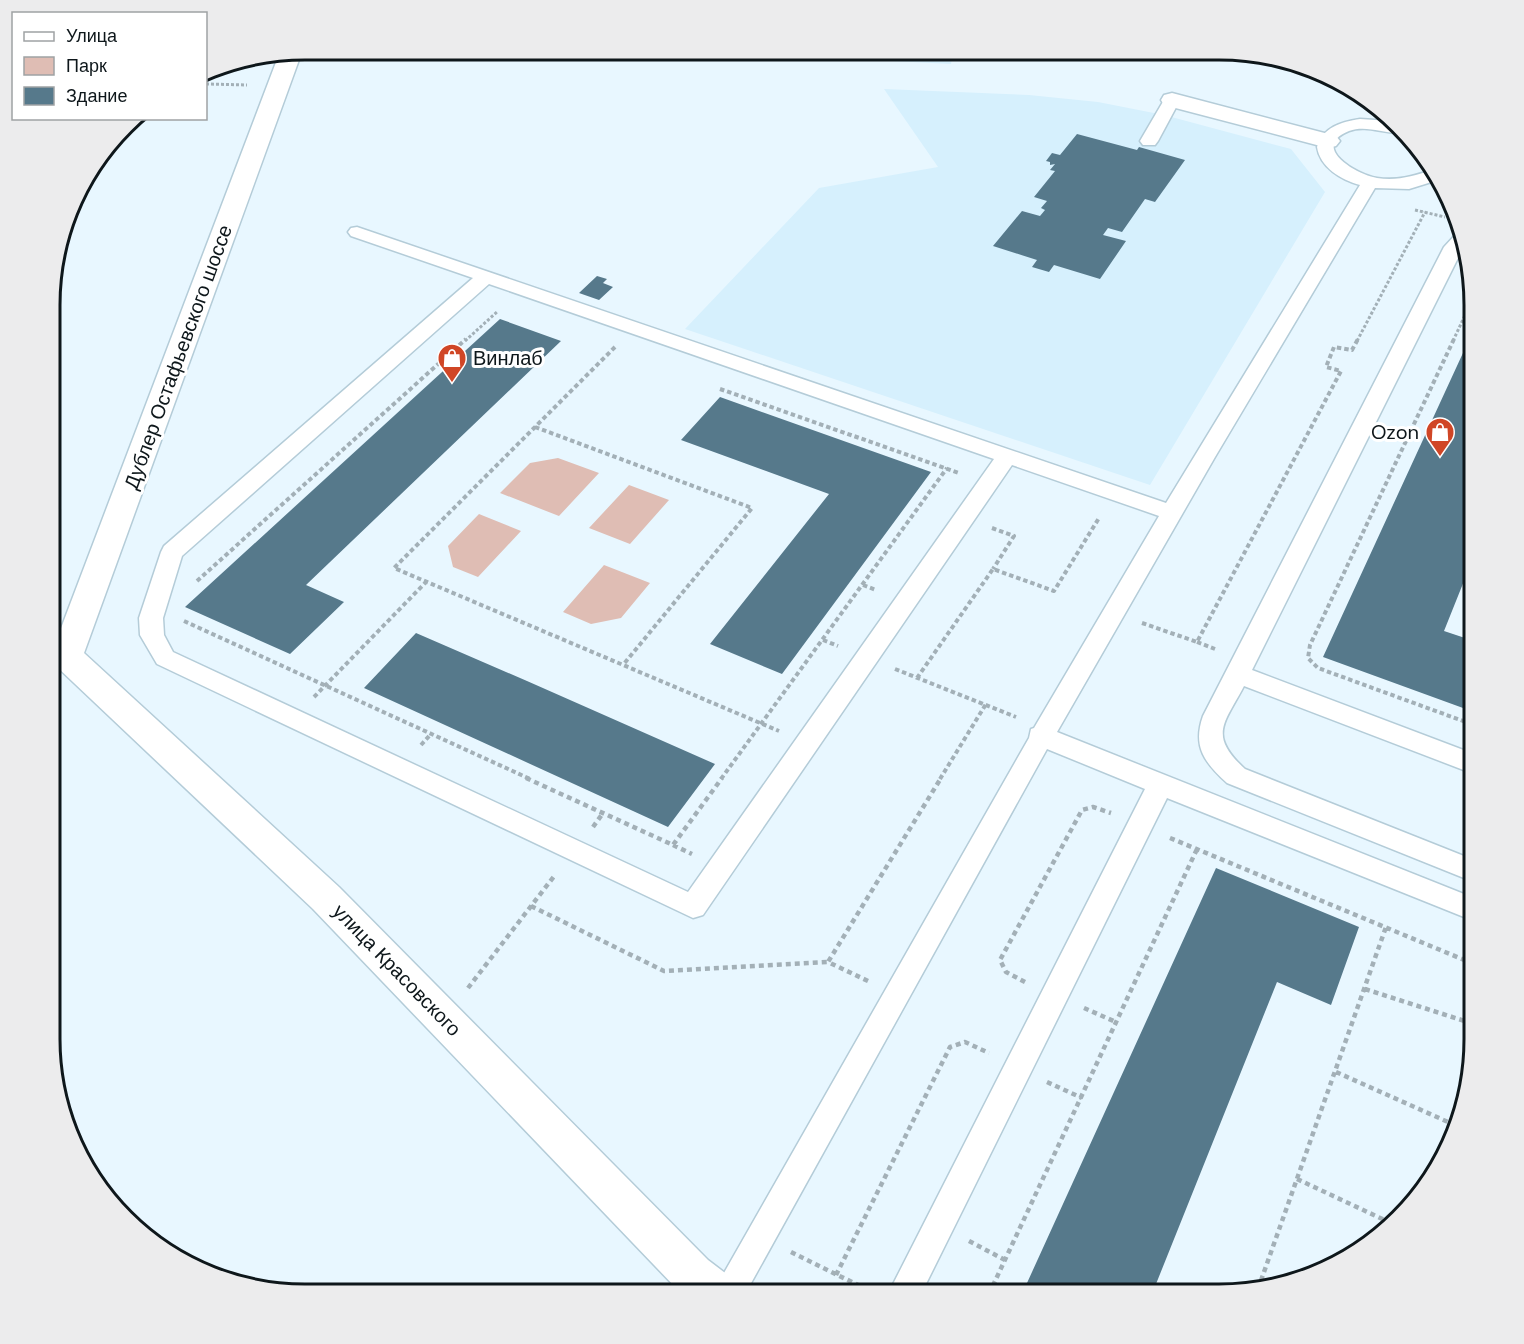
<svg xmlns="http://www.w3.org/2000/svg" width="1524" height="1344" viewBox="0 0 1524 1344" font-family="'DM Sans',sans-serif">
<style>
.built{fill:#d6f0fd}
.green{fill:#dfbdb4}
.building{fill:#56798b}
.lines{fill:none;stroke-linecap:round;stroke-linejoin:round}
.service-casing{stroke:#b4ccd8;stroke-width:3}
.minor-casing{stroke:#b4ccd8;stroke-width:3}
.path-far2{stroke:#a3b0b7;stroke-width:3;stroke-dasharray:3 2;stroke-linecap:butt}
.path-far1{stroke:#a3b0b7;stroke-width:4;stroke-dasharray:4.5 3;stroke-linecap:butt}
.path{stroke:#a3b0b7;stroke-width:4.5;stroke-dasharray:5 4;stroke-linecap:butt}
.service{fill:#fff;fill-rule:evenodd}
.minor{fill:#fff;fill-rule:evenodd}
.labels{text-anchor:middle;stroke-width:6;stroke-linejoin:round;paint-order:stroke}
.street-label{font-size:20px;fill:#0e171b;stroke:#fff}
.poi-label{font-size:20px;fill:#0e171b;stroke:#fff;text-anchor:start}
.rim{fill:none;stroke:#0e171b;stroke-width:3}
</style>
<rect width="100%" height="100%" fill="#e8f7ff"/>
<!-- built -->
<path class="built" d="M508 50H953L951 64 816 57Z
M884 89 1029 95 1098 102 1164 115 1291 149 1325 192 1150 485 685 329 819 188 938 167Z"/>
<!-- green -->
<path class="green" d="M558 458 599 473 559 516 500 493 530 463Z
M629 485 669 500 630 544 589 528Z
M479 514 521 531 478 577 453 567 448 546Z
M604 565 650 583 621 618 591 624 563 612Z"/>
<!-- building -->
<path class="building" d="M1077 134 1137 150 1139 147 1185 160 1155 202 1145 199 1122 232 1108 228 1103 235 1126 241 1100 279 1054 265 1049 272 1032 267 1037 260 993 246 1022 211 1040 216 1045 210 1041 208 1047 201 1034 197 1055 171 1050 170 1055 164 1050 165V162L1046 161 1052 153 1060 155Z
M597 276 607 279 603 283 613 287 599 300 579 293Z
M500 319 561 341 306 585 344 602 290 654 185 607Z
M1474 329V556L1444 631 1474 641V712L1323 657Z
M720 397 931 472 782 674 710 644 829 494 681 440Z
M416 633 527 681 715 764 668 827 364 688Z
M1216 868 1359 927 1331 1005 1277 982 1152 1294H1022Z"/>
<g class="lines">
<!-- service casing -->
<g class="service-casing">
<path id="service" d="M1172 95 1180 100 1158 141 1155 145H1143L1140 141 1164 100Z
M1360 119 1391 121 1405 132C1387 136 1368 124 1349 131 1309 147 1357 175 1377 178 1398 181 1413 176 1432 170L1438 180 1409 189 1375 188 1215 457 1057 732 1474 898V921L1167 798 921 1294H888L1145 789 1047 749 745 1294H712L1029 738 1031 729 1034 728 1159 516 1012 465 703 915 693 918 157 664 140 635 139 618 161 552 164 546 473 278 351 236 348 232 351 228 357 227 1166 503 1360 185C1341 180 1320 167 1317 147 1323 127 1341 122 1360 119ZM489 284 994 459 688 892 173 652 164 635 163 618 182 556Z
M1461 233 1464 246 1252 670 1474 754V774L1244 686C1224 724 1208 735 1245 769L1474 860V882L1227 783C1205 763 1192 747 1203 716L1444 247 1456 234Z"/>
</g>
<!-- minor casing -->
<g class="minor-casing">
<path id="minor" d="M293 51 300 57 84 653 339 887 708 1260 733 1279 739 1294H683L678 1290 313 909 55 665 52 652 278 57 280 54Z
M1172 93 1336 136 1340 141 1336 146 1328 148 1164 105 1161 100 1164 95Z"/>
</g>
<!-- path-far2 -->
<path class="path-far2" d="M206 84 247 85
M1415 210 1445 217
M465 341 498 311
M1357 341 1425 212
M1453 341 1474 296"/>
<!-- path-far1 -->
<path class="path-far1" d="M1454 339 1310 645 1308 658 1318 668 1474 725
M615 347 394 568 779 731
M720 389 959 473
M535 427 752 508 623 665
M992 528 1014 536 993 569
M197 581 466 339
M863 585 876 590
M184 621 530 779
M1142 623 1197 642 1341 371 1326 367 1334 347 1352 350 1358 339
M823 640 838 646
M1197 642 1215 649
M895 669 1016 717
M917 678 993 569 1054 591 1099 518
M314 697 426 582
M421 745 431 734
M721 779 947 468
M940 779 986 704"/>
<!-- path -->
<path class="path" d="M526 778 673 845 722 778
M593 827 603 813
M1170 838 1474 964
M673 845 692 854
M531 906 664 971 828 962
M868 981 828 962 941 778
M1025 982 1006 972 1000 960 1082 810 1093 807 1111 813
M468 988 555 875
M1365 989 1474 1024
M1084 1008 1116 1022
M1336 1072 1457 1126
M1047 1082 1082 1098
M1297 1179 1393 1224
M969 1241 1005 1260
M791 1252 870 1291
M836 1275 950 1047 965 1042 989 1053
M1258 1289 1386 927
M989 1294 1197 849"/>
<!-- service -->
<use href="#service" class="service"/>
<!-- minor -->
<use href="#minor" class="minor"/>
</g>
<!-- icons -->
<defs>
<g id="shop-pin" transform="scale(1.5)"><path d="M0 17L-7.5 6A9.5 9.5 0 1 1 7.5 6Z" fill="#d04626" stroke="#fff"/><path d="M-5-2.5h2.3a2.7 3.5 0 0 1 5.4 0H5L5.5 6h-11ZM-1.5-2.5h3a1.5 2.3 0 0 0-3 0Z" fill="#fff"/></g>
</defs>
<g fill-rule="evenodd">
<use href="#shop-pin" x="452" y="358"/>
<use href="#shop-pin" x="1440" y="432"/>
</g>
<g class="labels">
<!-- street labels -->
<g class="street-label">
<text transform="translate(178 357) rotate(-70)" y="7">Дублер Остафьевского шоссе</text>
<text transform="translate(397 970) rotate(46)" y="7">улица Красовского</text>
</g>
<!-- poi labels -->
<g class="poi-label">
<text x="473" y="365">Винлаб</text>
<text x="1419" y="439" text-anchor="end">Ozon</text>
</g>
</g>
<!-- crop -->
<path d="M0 0H1524V1344H0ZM305 60H1219A245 245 0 0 1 1464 305V1039A245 245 0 0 1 1219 1284H305A245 245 0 0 1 60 1039V305A245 245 0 0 1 305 60Z" fill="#ececed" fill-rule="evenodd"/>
<path class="rim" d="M305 60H1219A245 245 0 0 1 1464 305V1039A245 245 0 0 1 1219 1284H305A245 245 0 0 1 60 1039V305A245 245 0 0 1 305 60Z"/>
<!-- legend -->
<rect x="12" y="12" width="195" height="108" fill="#ffffff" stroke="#9fa2a4" stroke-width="1.5"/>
<rect x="24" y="32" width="30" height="9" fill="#ffffff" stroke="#9fa2a4" stroke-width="1.5"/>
<text x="66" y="42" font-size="18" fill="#0e171b">Улица</text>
<rect x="24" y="57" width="30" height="18" fill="#dfbdb4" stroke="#9fa2a4" stroke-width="1.5"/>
<text x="66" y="72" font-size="18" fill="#0e171b">Парк</text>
<rect x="24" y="87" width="30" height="18" fill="#56798b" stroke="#9fa2a4" stroke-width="1.5"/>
<text x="66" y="102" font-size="18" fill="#0e171b">Здание</text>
</svg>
